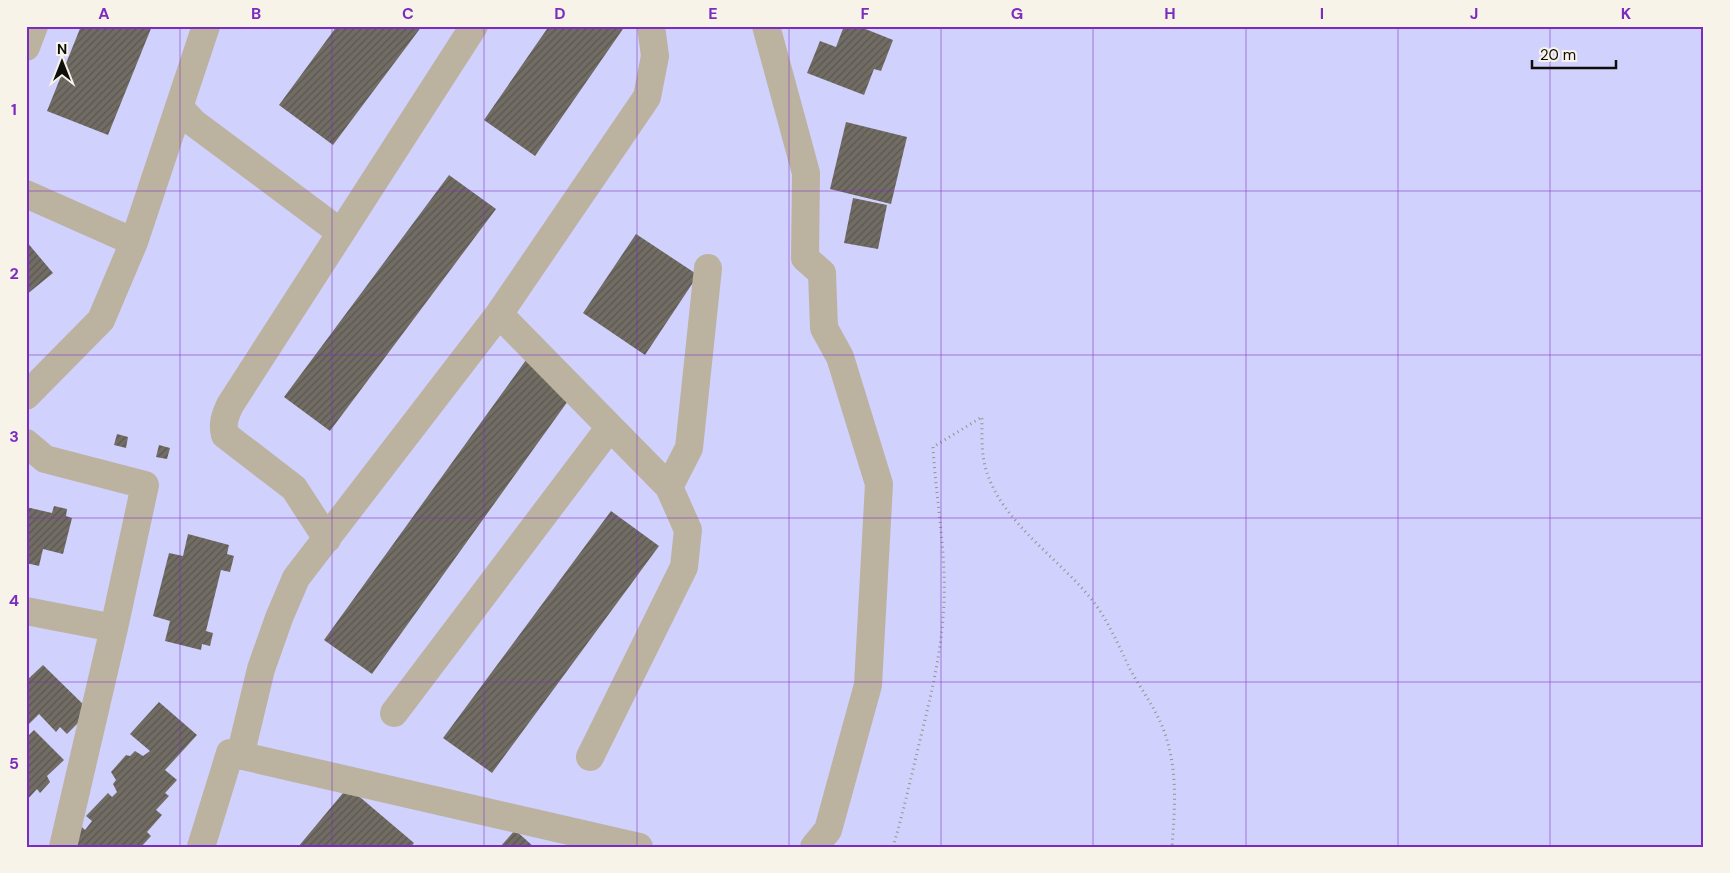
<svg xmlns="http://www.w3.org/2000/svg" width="1730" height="873" viewBox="0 0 1730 873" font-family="'DM Sans',sans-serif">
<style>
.park{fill:#d1d1fd}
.building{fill:url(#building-hatch)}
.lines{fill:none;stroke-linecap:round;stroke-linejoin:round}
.path{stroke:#96938b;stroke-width:3;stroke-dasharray:1 4;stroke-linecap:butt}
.minor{stroke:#bcb2a0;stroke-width:28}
.grid{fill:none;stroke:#7b2cbf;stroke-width:1;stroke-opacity:0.55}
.neatline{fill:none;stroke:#7b2cbf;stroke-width:2}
.grid-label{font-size:16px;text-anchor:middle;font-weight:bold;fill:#7b2cbf}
</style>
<defs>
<pattern id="building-hatch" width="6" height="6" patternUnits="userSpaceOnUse" patternTransform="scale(1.25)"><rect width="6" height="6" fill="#716c64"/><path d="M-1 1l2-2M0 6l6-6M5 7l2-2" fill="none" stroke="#5b5751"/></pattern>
</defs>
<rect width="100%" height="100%" fill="#f8f3e9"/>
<!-- park -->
<path class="park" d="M26 26H1704V847H26Z"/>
<!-- building -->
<path class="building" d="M81 26H152L108 135 47 111Z
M337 26H422L333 145 279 105Z
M549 26H625L535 156 484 120Z
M844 26H858L893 40 881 71 874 69 864 95 807 73 820 41 836 47Z
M846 122 907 137 891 204 830 189Z
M449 175 496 209 330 431 284 397Z
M853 198 887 205 878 249 844 243Z
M636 234 698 275 645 355 583 313Z
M26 241 53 273 26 295Z
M526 360 573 394 372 674 324 640Z
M117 434 128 437 126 448 114 445Z
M159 445 170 448 167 459 156 457Z
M54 506 67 509 66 516 72 518 63 554 43 549 39 566 26 563V507L52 513Z
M611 511 659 546 492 773 443 738Z
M188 534 229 545 227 554 234 556 230 572 221 570 206 631 213 633 210 646 202 644 201 650 165 641 170 621 153 616 169 553 183 556Z
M43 665 90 711 67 734 60 727 56 732 39 714 28 725 26 723V681Z
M159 702 197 735 165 770 177 780 165 793 169 796 156 810 162 815 147 832 151 836 141 847H73L79 824 85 830 92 821 86 816 108 793 112 797 117 792 113 784 116 780 111 772 126 755 130 756 135 751 143 756 150 751 130 734Z
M34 730 64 760 47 776 50 782 40 793 37 789 26 801V738Z
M348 787 414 843 411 847H298Z
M515 830 534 847H500Z"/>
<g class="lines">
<!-- path -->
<path class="path" d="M893 847C904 810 912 773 921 736 932 691 942 650 944 602 946 550 936 499 933 447L982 417C982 434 981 453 986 470 1002 523 1060 559 1093 601 1109 622 1119 647 1131 671 1142 691 1156 709 1164 731 1178 769 1175 807 1172 847"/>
<!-- minor -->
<path class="minor" d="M766 26 806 173 805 258 822 273 824 328 840 357 879 484 868 685 828 830 814 847
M26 47 34 26
M179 107 194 123 340 232
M26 194 134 242
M26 396 101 320 134 242 206 26
M26 443 45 459 145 485 114 628
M669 487 689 448 708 268
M327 539 294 488 225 435C222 423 225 416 230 405L474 26
M26 611 114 628 63 847
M394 713 610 427 499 314
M240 756 261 669 279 618 296 578 499 314 647 97 655 56 651 26
M590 757 684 567 688 530 669 487 610 427
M201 847 230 753 639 847"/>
</g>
<!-- grid -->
<path class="grid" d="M180 26V847M332 26V847M484 26V847M637 26V847M789 26V847M941 26V847M1093 26V847M1246 26V847M1398 26V847M1550 26V847M26 191H1704M26 355H1704M26 518H1704M26 682H1704"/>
<!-- border -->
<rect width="1730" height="873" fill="none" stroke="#f8f3e9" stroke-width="55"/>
<!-- north arrow -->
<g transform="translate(62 62)" stroke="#f8f3e9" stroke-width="4" paint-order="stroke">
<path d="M0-4L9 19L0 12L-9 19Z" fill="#100e0b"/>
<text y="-8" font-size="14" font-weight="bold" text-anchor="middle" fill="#100e0b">N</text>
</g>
<!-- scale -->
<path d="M1532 60v8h84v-8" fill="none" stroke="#100e0b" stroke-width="2.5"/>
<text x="1540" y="60" font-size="15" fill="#100e0b" stroke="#f8f3e9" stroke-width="4" paint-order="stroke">20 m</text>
<rect x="28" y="28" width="1674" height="818" class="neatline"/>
<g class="grid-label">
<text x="104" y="19">A</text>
<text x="256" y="19">B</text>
<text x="408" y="19">C</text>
<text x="560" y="19">D</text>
<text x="713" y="19">E</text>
<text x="865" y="19">F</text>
<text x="1017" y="19">G</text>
<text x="1170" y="19">H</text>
<text x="1322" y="19">I</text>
<text x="1474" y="19">J</text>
<text x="1626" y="19">K</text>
<text x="14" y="115">1</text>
<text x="14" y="279">2</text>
<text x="14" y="442">3</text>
<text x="14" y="606">4</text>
<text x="14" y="769">5</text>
</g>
</svg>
